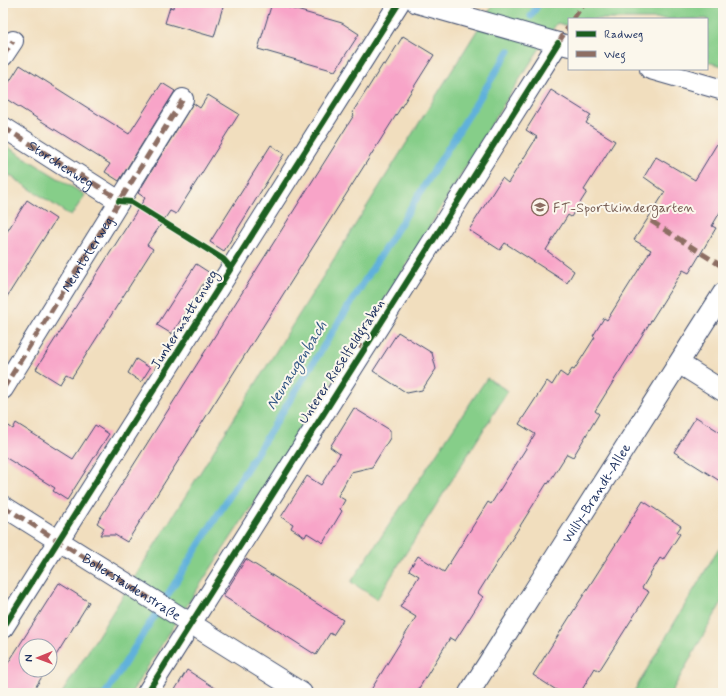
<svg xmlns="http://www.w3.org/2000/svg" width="726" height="696" viewBox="0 0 726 696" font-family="Mynerve,sans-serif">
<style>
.green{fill:#86ce89;stroke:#507e74}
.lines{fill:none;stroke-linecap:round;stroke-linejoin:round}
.stream{stroke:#60b1db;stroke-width:7}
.building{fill:#f8a4c8}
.street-casing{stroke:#3b496c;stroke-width:22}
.street{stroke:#fff;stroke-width:20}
.quiet{stroke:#8d6e63;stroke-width:5;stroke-dasharray:10 5;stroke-linecap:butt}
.cycleway-casing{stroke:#fbf7ec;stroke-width:8}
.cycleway{stroke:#1b5e20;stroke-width:6}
.labels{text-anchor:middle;stroke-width:4;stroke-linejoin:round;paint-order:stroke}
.street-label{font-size:14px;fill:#1b2f5e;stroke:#fbf7ec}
.education-label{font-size:14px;fill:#785e54;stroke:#fbf7ec;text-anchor:start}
.water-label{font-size:15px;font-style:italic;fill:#305684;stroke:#fbf7ec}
</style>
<rect width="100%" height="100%" fill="#fbf7ec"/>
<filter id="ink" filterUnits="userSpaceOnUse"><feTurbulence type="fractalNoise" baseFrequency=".025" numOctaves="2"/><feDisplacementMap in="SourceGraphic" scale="8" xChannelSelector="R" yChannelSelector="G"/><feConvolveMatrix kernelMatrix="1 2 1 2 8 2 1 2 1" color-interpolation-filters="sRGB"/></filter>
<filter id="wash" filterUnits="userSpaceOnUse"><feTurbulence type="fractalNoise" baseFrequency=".012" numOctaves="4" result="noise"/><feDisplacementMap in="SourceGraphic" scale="16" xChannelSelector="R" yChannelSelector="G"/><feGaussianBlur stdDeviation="0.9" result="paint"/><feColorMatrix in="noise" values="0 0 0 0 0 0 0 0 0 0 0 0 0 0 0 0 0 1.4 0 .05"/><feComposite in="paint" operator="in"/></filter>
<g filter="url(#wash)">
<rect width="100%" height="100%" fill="#f1debe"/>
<!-- green -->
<path class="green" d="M487 3H723V66L707 62V19H569V26L557 23C494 114 441 211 382 304 300 435 213 562 131 693H62L493 5Z
M3 144 85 195 71 216 3 171Z
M487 378 508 391 377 599 351 582Z
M718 549 723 552V600L671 693H633Z"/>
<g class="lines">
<!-- stream -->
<path class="stream" d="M531 16 539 3
M106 693 509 51"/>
</g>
<g id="blocks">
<!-- building -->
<path class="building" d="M174 3H224L214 37 165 23 170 7 173 8Z
M272 3 342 23 359 34 335 71 258 49Z
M403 36 434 55 127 542 115 535H100L104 528 97 523 354 115 352 113 368 88 383 64 385 65Z
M20 65 129 134 162 83 175 91 119 181 105 172 110 164 3 97V92Z
M551 90 591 115 586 123 615 141 584 190 587 192 571 217 568 215 546 250 574 271 567 283 505 243 500 250 469 230 502 178 508 183 537 137 526 130Z
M208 95 239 114 176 214 170 211 147 245 153 249 72 377 66 374 60 384 36 369 145 198 138 193 193 103 200 108Z
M723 134V207L712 226 716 228 689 273 683 270 639 340 595 411 599 414 573 457 567 454 548 484 547 483 478 593 483 597 455 641 450 638 416 693H369L416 617 400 607 419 576 409 570 418 556 444 572 488 502 491 504 535 434 519 424 547 381 552 385 560 372 567 377 572 369 574 370 595 337 593 336 604 318 607 320 651 250 634 240 665 192 644 177 656 157 695 180Z
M271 145 284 154 224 251 210 242Z
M27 200 56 219 3 303V238Z
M196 264 210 273 172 334 157 325Z
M398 332 432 353 436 369 422 390 407 393 373 371Z
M136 359 150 368 141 382 128 373Z
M354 408 390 430V438L372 467 351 472 338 496 345 500 340 509 342 511 323 543 307 533 305 537 291 528 293 524 281 517 307 476 321 485 340 454 330 447Z
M696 417 723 434V483L674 452Z
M3 422 13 429 16 423 73 459 95 425 109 434 67 500 53 491 55 488 3 456Z
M643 501 681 526 677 532 680 534 663 560 660 558 642 588 649 592 599 671 595 668 580 693H561L533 675Z
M246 559 343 620 333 635 330 633 316 655 223 596Z
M59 583 89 602 50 665V646H26V670H46L32 693H3V671Z
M187 670 223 693H173Z"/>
</g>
</g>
<g filter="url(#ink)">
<use href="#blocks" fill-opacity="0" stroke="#3b496c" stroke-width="1"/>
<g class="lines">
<!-- street casing -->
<g class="street-casing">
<g id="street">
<path d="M417 3 569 46"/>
<path d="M3 56 13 41"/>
<path d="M650 69 723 90"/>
<path id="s1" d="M3 127 119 201"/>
<path d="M680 364 723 391"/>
<path id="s2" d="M3 389 183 99"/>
<path id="s3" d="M3 506 302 693"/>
<path d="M3 628 399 3"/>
<path d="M147 693 558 43"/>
<path id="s4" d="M469 693 723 293"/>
</g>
</g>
<!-- street -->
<use href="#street" class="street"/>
<!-- quiet -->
<path class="quiet" d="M573 19 584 3
M558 43 569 26
M3 56 13 41
M3 127 122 201
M651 221 723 267
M353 342 363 348
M3 389 183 99
M3 506 149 598"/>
<!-- cycleway casing -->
<g class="cycleway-casing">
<path id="cycleway" d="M119 201 131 202 223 259 231 268
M3 628 399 3
M147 693 558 43"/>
</g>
<!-- cycleway -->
<use href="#cycleway" class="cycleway"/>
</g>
</g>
<!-- icons -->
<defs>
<g id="school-ring" transform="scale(0.9)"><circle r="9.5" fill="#fbf7ec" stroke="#8d6e63" stroke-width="1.5"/><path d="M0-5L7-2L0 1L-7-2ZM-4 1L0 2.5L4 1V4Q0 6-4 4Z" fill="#8d6e63"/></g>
</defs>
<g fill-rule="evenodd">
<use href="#school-ring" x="540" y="207"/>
</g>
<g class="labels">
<!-- street labels -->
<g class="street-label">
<text dy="5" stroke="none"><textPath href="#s1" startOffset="69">Storchenweg</textPath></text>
<text dy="5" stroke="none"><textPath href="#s2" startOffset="159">Neuntöterweg</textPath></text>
<text transform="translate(184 319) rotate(-58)" y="5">Junkermattenweg</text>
<text transform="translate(341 361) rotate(-57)" y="5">Unterer Rieselfeldgraben</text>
<text dy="5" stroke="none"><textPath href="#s4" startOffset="237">Willy-Brandt-Allee</textPath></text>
<text dy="5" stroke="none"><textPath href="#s3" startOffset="152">Bollerstaudenstraße</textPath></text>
</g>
<!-- education labels -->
<g class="education-label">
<text x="553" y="212">FT-Sportkindergarten</text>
</g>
<!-- water labels -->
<g class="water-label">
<text transform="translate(296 365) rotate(-58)" y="5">Neunaugenbach</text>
</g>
</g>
<!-- margin -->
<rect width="726" height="696" fill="none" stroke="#fbf7ec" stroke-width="16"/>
<!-- legend -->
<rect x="568" y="18" width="140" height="52" fill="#fbf7ec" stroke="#a1a7b3"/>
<rect x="576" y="31" width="20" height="6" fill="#1b5e20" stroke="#a1a7b3"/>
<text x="604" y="38" font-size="12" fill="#1b2f5e">Radweg</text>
<rect x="576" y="51" width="20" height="6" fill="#8d6e63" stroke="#a1a7b3"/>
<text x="604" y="58" font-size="12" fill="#1b2f5e">Weg</text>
<!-- north arrow -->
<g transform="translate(38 658) rotate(269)"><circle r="19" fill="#fbf7ec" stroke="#a1a7b3"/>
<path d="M0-3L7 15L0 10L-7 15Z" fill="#d1495b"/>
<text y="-6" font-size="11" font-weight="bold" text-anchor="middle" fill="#1b2f5e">N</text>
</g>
</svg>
